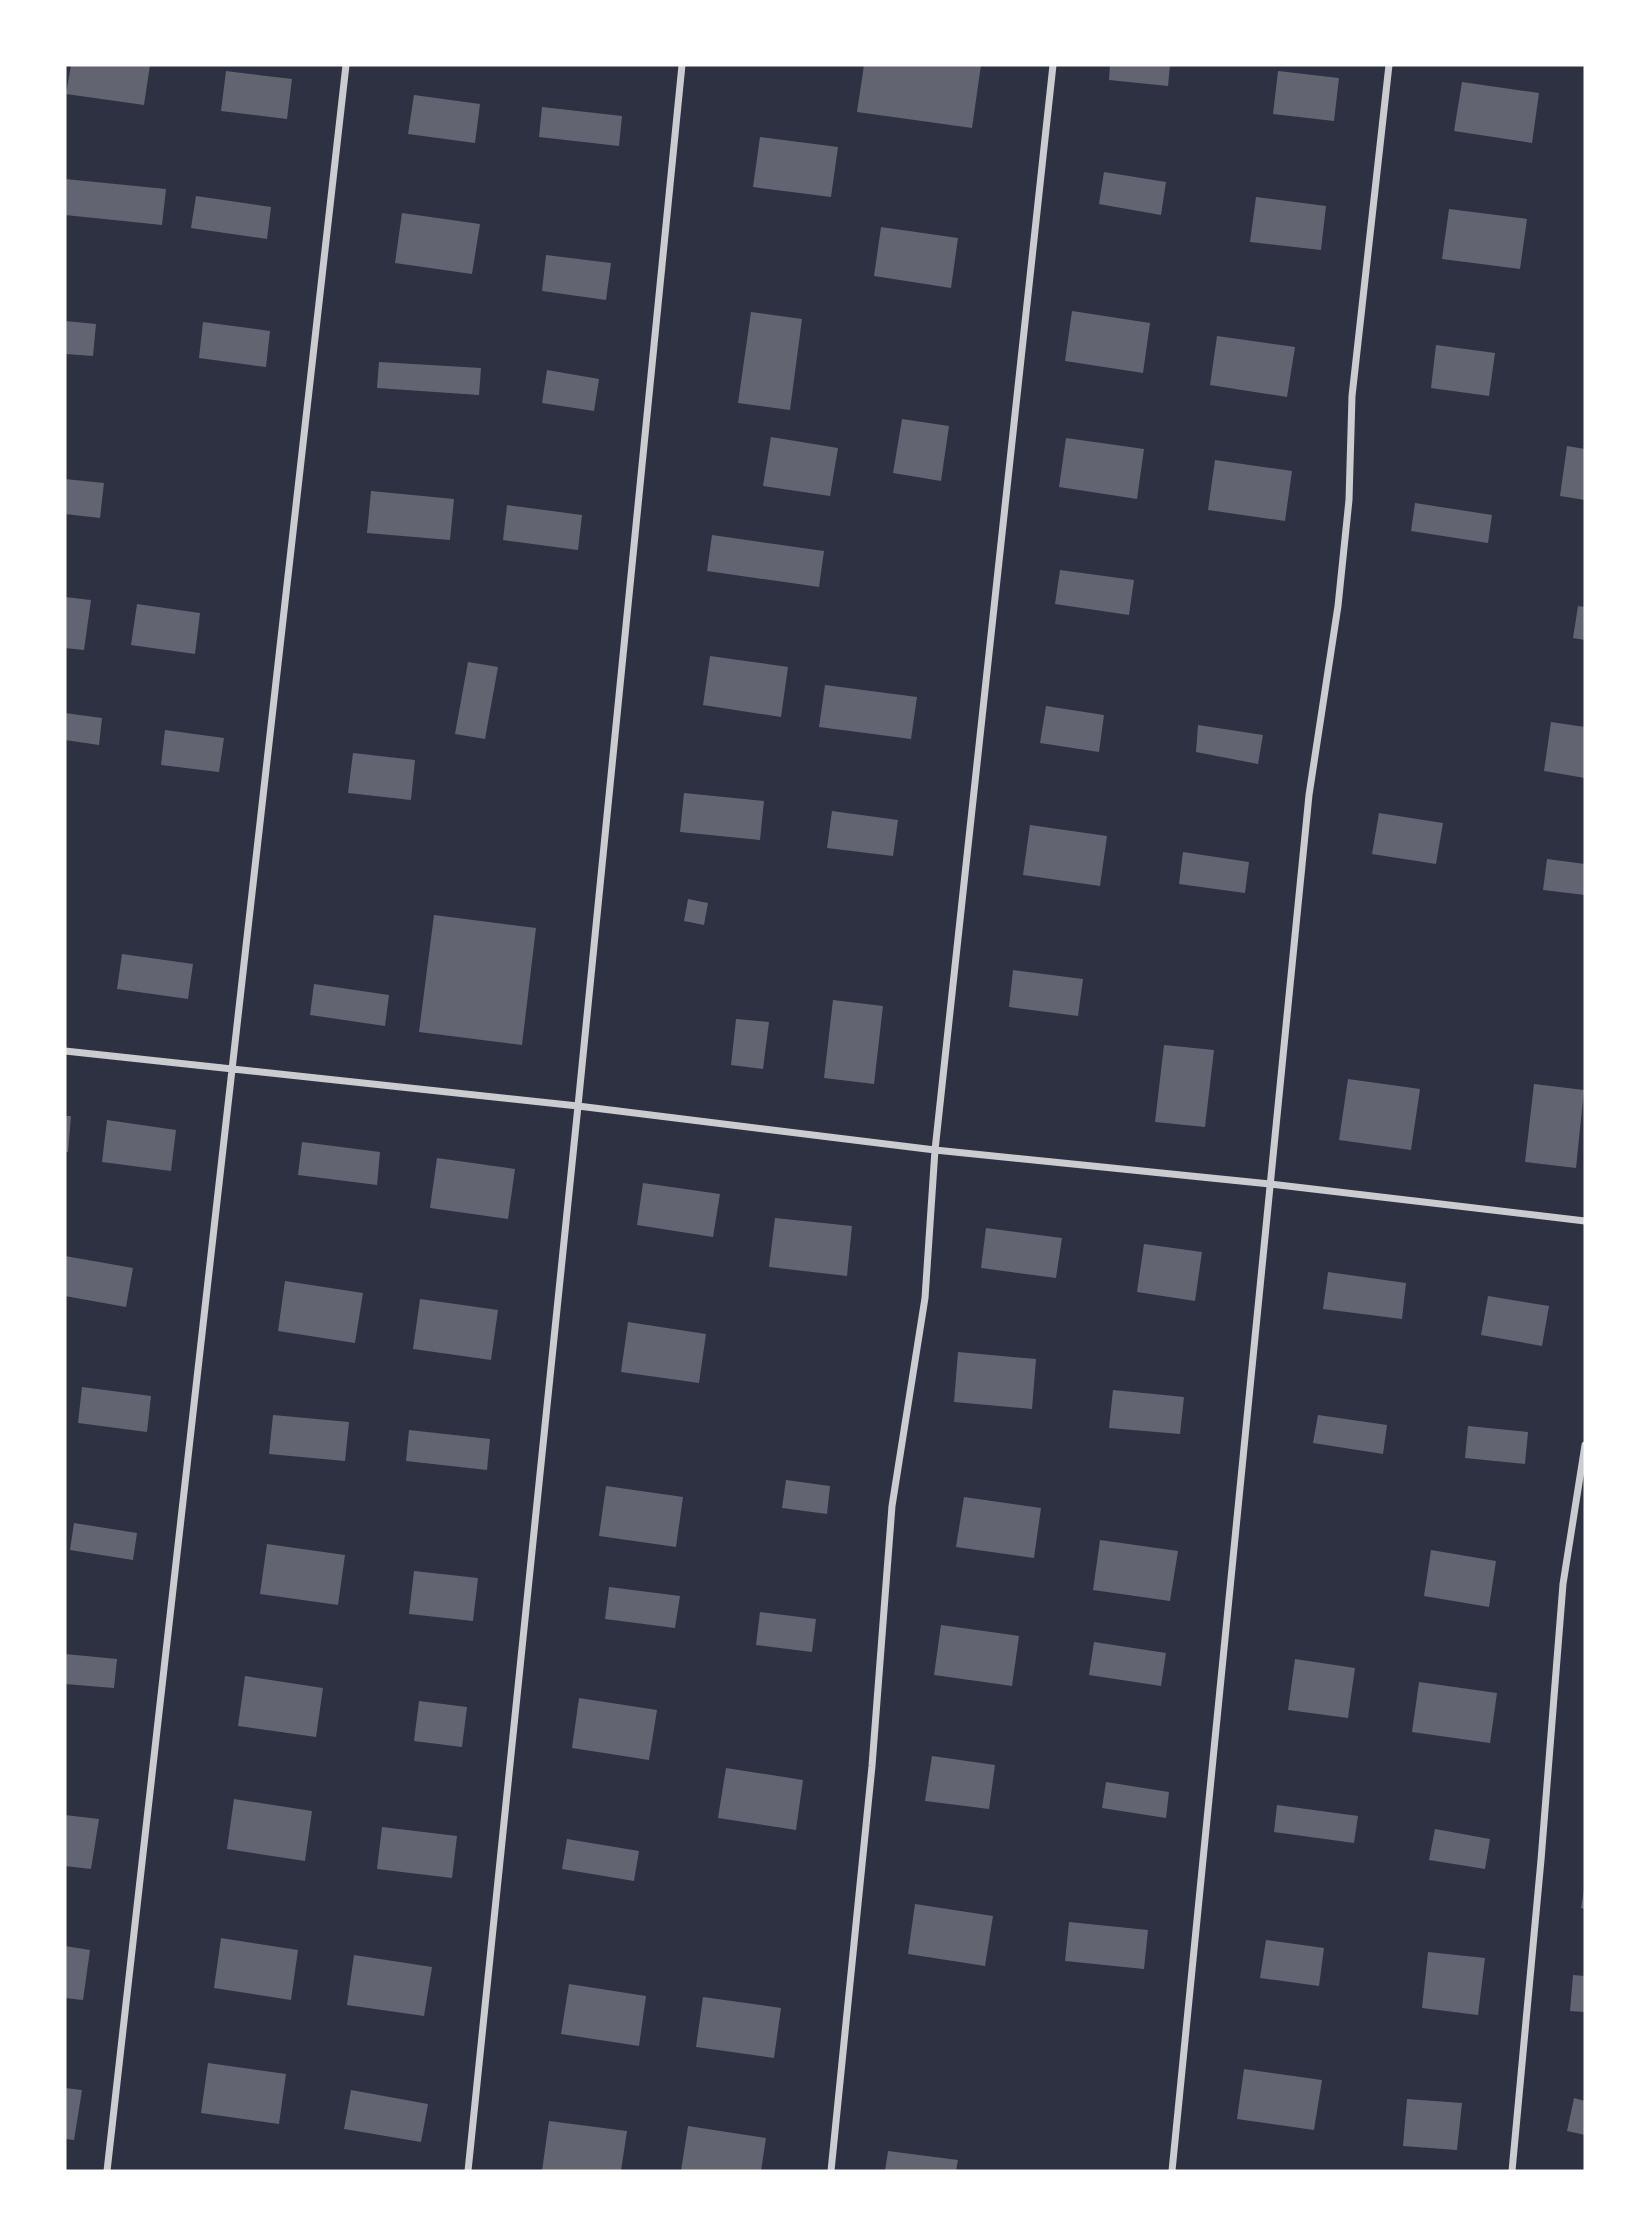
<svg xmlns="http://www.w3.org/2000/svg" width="1650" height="2236" viewBox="0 0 1650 2236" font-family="'Noto Sans',sans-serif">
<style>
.building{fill:#626471}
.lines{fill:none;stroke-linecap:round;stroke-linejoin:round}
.minor{stroke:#caccd0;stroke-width:7}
</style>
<rect width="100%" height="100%" fill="#2d3142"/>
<!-- building -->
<path class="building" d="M71 65H150L144 105 66 94Z
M864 65H981L972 128 857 112Z
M1110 65H1170L1168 86 1109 80Z
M226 71 292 79 287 119 221 111Z
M1278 71 1339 78 1334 121 1273 114Z
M1462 82 1539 93 1532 143 1454 131Z
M414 95 480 104 475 143 408 134Z
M542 107 622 116 619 146 539 137Z
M760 137 838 147 831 197 753 187Z
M1104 172 1166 182 1161 215 1099 204Z
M65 179 166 189 162 225 65 215Z
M196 196 271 207 267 239 191 228Z
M1256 197 1326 206 1321 250 1250 242Z
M1449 209 1527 219 1520 269 1442 259Z
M402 213 480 224 472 274 395 263Z
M881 227 958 238 951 288 874 276Z
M546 255 611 263 606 300 542 291Z
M1072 311 1150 323 1143 373 1065 361Z
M751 312 802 319 790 410 738 403Z
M65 321 96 324 93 356 65 354Z
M203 322 270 331 266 367 199 358Z
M1217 336 1295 347 1287 397 1210 385Z
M1436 345 1495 353 1489 396 1431 388Z
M379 362 481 368 479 395 377 388Z
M547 370 599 379 594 411 542 403Z
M902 419 949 426 941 481 893 473Z
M771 437 838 448 830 496 763 486Z
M1066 438 1144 449 1137 499 1059 487Z
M1567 446 1585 449V500L1560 496Z
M1215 460 1292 471 1285 521 1208 510Z
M65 479 104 483 100 518 65 514Z
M371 491 454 499 450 540 367 533Z
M1415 503 1492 515 1488 543 1411 531Z
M507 505 582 515 578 550 503 540Z
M712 535 824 551 819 587 707 571Z
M1060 570 1134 580 1129 615 1055 604Z
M65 597 91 600 84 650 65 648Z
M137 604 200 613 195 654 131 645Z
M1578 606 1585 607V640L1573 638Z
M710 656 788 667 781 717 703 705Z
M468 662 498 667 485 739 455 734Z
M825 685 917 697 911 739 819 727Z
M1046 706 1104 715 1099 752 1040 743Z
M65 713 102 718 99 745 65 740Z
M1551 722 1585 727V778L1544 771Z
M1198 725 1263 735 1258 764 1196 752Z
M165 730 224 738 219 772 161 765Z
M353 753 415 760 411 800 348 793Z
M684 793 764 801 760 840 680 832Z
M832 811 898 820 893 856 827 848Z
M1379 813 1443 823 1436 864 1372 854Z
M1030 825 1107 836 1100 886 1023 875Z
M1183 852 1249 862 1245 893 1179 884Z
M1547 859 1585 864V895L1543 890Z
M688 899 708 903 704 925 684 921Z
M434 915 536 928 522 1045 419 1032Z
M122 954 193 964 188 999 117 989Z
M1013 970 1083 979 1078 1016 1009 1007Z
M314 984 389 995 385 1026 310 1015Z
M833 1000 883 1006 874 1084 824 1078Z
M736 1019 769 1022 763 1069 731 1065Z
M1164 1045 1214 1050 1205 1127 1155 1122Z
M1348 1079 1420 1089 1411 1150 1339 1140Z
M1534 1084 1584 1090 1576 1168 1525 1162Z
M65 1116H71L68 1152H65Z
M107 1120 176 1130 171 1171 102 1162Z
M302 1142 380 1152 377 1185 298 1175Z
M437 1158 515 1169 508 1219 430 1208Z
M643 1183 720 1194 713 1237 637 1225Z
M775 1218 852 1226 847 1276 769 1267Z
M986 1228 1062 1238 1056 1278 981 1268Z
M1144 1244 1202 1252 1195 1301 1137 1292Z
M65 1256 133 1268 126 1307 65 1296Z
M1328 1272 1406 1283 1402 1319 1323 1309Z
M285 1281 363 1293 355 1343 278 1331Z
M1488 1296 1549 1306 1542 1346 1481 1335Z
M420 1299 498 1310 491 1360 413 1349Z
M628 1322 706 1334 699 1383 621 1372Z
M958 1352 1036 1359 1032 1409 954 1402Z
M82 1387 151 1396 147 1432 78 1423Z
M1113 1390 1184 1397 1180 1434 1109 1428Z
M273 1415 349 1422 345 1461 269 1454Z
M1318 1415 1387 1425 1383 1454 1313 1443Z
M1468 1426 1528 1432 1525 1464 1465 1458Z
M409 1430 490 1439 487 1470 406 1461Z
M786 1480 830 1486 827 1514 782 1508Z
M606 1486 683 1497 676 1547 599 1536Z
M964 1497 1041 1508 1034 1558 956 1547Z
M74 1523 137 1533 133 1560 70 1550Z
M1100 1540 1178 1551 1170 1601 1093 1590Z
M267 1544 345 1555 338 1605 260 1594Z
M1431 1550 1496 1561 1489 1607 1424 1596Z
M414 1571 478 1578 473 1621 409 1614Z
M609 1587 680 1596 675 1628 605 1619Z
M760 1612 816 1619 812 1652 756 1645Z
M941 1625 1019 1636 1012 1686 934 1675Z
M1094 1642 1166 1653 1161 1686 1089 1675Z
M65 1654 117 1659 114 1688 65 1684Z
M1295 1659 1355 1668 1348 1718 1288 1710Z
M245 1676 323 1688 316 1737 238 1726Z
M1419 1682 1497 1693 1490 1743 1412 1732Z
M579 1698 657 1710 649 1760 572 1748Z
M419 1701 467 1707 462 1747 414 1741Z
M932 1756 995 1765 989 1809 925 1801Z
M726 1768 803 1780 796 1830 718 1818Z
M1106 1782 1169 1792 1166 1818 1102 1808Z
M234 1799 312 1811 305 1861 227 1849Z
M1277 1805 1358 1816 1354 1843 1274 1832Z
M65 1815 99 1819 91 1869 65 1866Z
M382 1827 457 1836 452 1878 377 1869Z
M1435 1829 1490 1839 1485 1869 1429 1860Z
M567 1839 639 1851 634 1881 562 1869Z
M1584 1890 1585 1891V1909L1581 1908Z
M915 1904 993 1916 985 1966 908 1954Z
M1069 1922 1148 1930 1144 1969 1065 1961Z
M221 1938 298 1950 291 2000 214 1988Z
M1266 1940 1324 1948 1319 1986 1260 1978Z
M65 1946 90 1950 83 2000 65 1998Z
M1428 1952 1485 1958 1478 2015 1422 2008Z
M354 1955 432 1967 424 2016 347 2005Z
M1573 1975 1585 1976V2012L1570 2011Z
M569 1984 646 1996 639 2046 561 2034Z
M703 1997 781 2008 774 2058 696 2047Z
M208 2063 286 2074 279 2124 201 2113Z
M1244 2069 1322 2080 1314 2130 1237 2119Z
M65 2088 82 2090 74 2140 65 2139Z
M351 2090 428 2104 421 2142 344 2129Z
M1574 2098 1585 2101V2135L1567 2131Z
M1407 2099 1462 2103 1457 2150 1403 2146Z
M549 2121 627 2131 621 2171H542Z
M688 2126 766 2138 761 2171H681Z
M888 2151 958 2160 956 2171H885Z"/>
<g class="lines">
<!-- minor -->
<path class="minor" d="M65 1051 578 1106 935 1150 1270 1184 1585 1221
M107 2171 346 65
M468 2171 578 1106 682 65
M831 2171 872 1766 892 1506 925 1298 935 1150 1053 65
M1172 2171 1309 795 1338 606 1349 500 1352 396 1389 65
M1512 2171 1541 1860 1563 1584 1585 1445"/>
</g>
<!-- border -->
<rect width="1650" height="2236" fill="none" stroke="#ffffff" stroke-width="133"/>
</svg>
